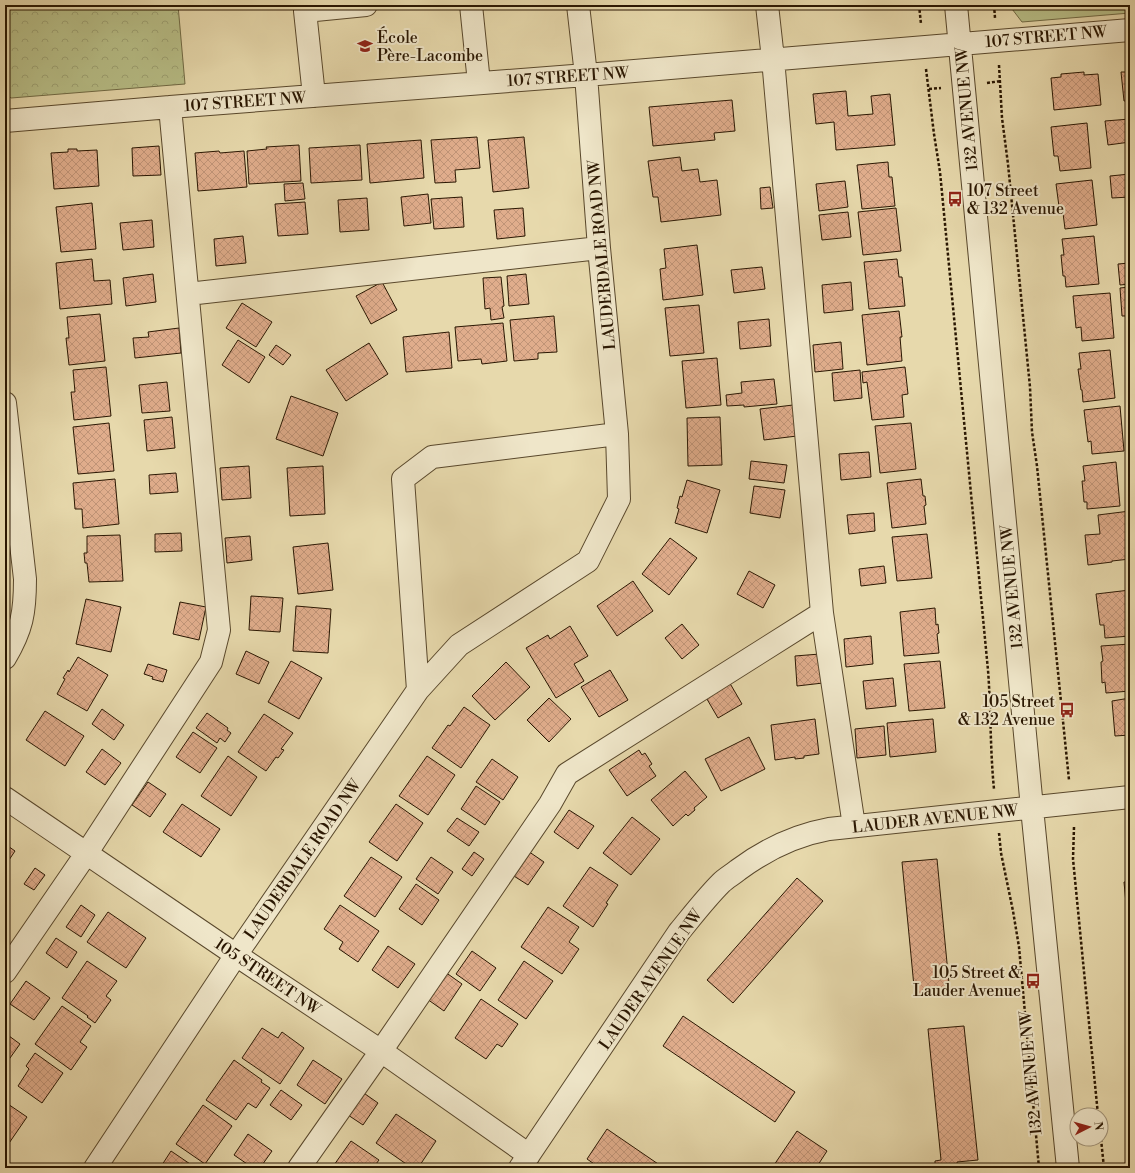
<svg xmlns="http://www.w3.org/2000/svg" width="1135" height="1173" viewBox="0 0 1135 1173" font-family="'Libre Bodoni',serif">
<style>
.green{fill:#b8bf88;stroke:#716b45}
.forest{fill:url(#forest-crowns);stroke:#716b45}
.building{fill:url(#building-cross-hatch);stroke:#2a1702}
.lines{fill:none;stroke-linecap:round;stroke-linejoin:round}
.minor-casing{stroke:#59482c;stroke-width:24}
.path{stroke:#2a1702;stroke-width:2.5;stroke-dasharray:3 2;stroke-linecap:butt}
.minor{stroke:#efe6c9;stroke-width:22}
.labels{text-anchor:middle;stroke-width:4;stroke-linejoin:round;paint-order:stroke}
.street-label{font-size:16px;fill:#2a1702;stroke:#efe6c9}
.poi-label{font-size:16px;fill:#2a1702;stroke:#efe6c9;text-anchor:start}
</style>
<defs>
<pattern id="forest-crowns" width="20" height="18" patternUnits="userSpaceOnUse"><rect width="20" height="18" fill="#b8bf88"/><path d="M2 6a3 3 0 1 1 6 0M12 15a3 3 0 1 1 6 0" fill="none" stroke="#9ea374"/></pattern>
<pattern id="building-cross-hatch" width="8" height="8" patternUnits="userSpaceOnUse"><rect width="8" height="8" fill="#e0ad8c"/><path d="M0 0l8 8M0 8l8-8" fill="none" stroke="#c09477"/></pattern>
</defs>
<rect width="100%" height="100%" fill="#e7d9ac"/>
<filter id="stains"><feTurbulence type="fractalNoise" baseFrequency=".005" numOctaves="4"/><feColorMatrix values="0 0 0 0 .2 0 0 0 0 .09 0 0 0 0 .02 0 0 0 .5 -.17"/></filter>
<radialGradient id="worn" r=".72"><stop offset=".6" stop-color="#630" stop-opacity="0"/><stop offset="1" stop-color="#630" stop-opacity=".3"/></radialGradient>
<!-- green -->
<path class="green" d="M1009 5H1130V13L1022 22Z"/>
<!-- forest -->
<path class="forest" d="M5 5H178L185 84 11 98 5 94Z"/>
<!-- building -->
<path class="building" d="M1084 72V75L1098 74 1101 105 1054 110 1051 78 1061 77V74Z
M1121 72H1130V101H1124Z
M846 91 848 116 873 114 871 96 890 94 895 145 836 150 834 122 816 124 813 94Z
M732 100 735 131 714 133 715 140 653 146 649 107Z
M1130 119V142L1108 145 1105 121Z
M1087 123 1091 168 1060 171 1058 156H1054L1051 127Z
M477 137 480 168 455 170 456 182 435 183 431 140Z
M524 137 529 188 493 192 488 140Z
M421 140 424 178 370 183 367 144Z
M299 145 301 181 249 184 247 151 267 149 266 147Z
M360 145 362 180 311 183 309 148Z
M159 146 161 175 133 176 132 148Z
M68 149H77V151L97 150 99 186 54 189 51 153 68 152Z
M219 151 220 153 244 151 247 187 198 191 195 153Z
M680 157 682 171 698 169 700 182 717 180 721 215 661 222 658 197H653L648 161Z
M888 162 889 177H892L895 206 862 209 857 165Z
M1130 174V197L1112 198 1110 176Z
M1092 180 1097 225 1065 229 1063 213 1060 214 1056 184Z
M845 181 848 207 819 211 816 184Z
M303 183 305 199 285 201 284 184Z
M770 187 773 208 761 209 760 188Z
M428 194 431 223 404 226 401 197Z
M462 197 464 227 434 229 431 199Z
M367 198 369 230 340 232 338 200Z
M305 202 308 234 278 236 275 204Z
M92 203 96 249 61 252 56 207Z
M523 208 525 236 497 239 494 210Z
M896 208 901 251 863 255 858 212Z
M848 212 851 237 822 240 819 215Z
M152 220 154 247 123 250 120 223Z
M243 236 246 263 216 266 214 239Z
M1094 236 1099 284 1066 287 1065 276H1063L1061 255H1064L1062 239Z
M697 245 703 295 663 300 660 269 666 268 664 249Z
M92 259 94 281 110 280 112 304 60 309 56 263Z
M897 259 899 277H902L905 306 869 309 864 262Z
M1130 263V284L1120 285 1118 264Z
M762 267 765 289 734 293 731 270Z
M153 274 156 302 126 306 123 278Z
M526 274 529 304 509 306 507 276Z
M501 277 504 306 502 307 504 318 491 320 490 308 485 309 483 278Z
M382 282 397 310 371 324 356 296Z
M851 282 853 310 824 313 822 285Z
M1130 287V316H1122L1120 288Z
M1110 293 1114 338 1082 341 1081 327 1076 328 1073 296Z
M242 303 272 322 256 347 226 328Z
M699 305 704 353 670 356 665 308Z
M899 311 902 337H900L902 361 867 365 862 315Z
M100 314 105 361 69 365 66 338H69L67 317Z
M554 316 557 352 538 353V359L514 361 510 320Z
M769 319 771 346 740 349 738 322Z
M503 323 507 361 482 364 481 359 458 361 455 327Z
M179 328 181 353 135 358 133 338 149 337 148 332Z
M449 332 452 368 406 372 403 337Z
M238 340 265 357 249 383 222 365Z
M841 342 843 369 815 372 813 345Z
M369 343 388 374 346 401 326 370Z
M276 345 291 355 283 365 269 355Z
M1110 350 1115 398 1083 402 1082 390H1081L1078 369H1081L1079 353Z
M717 358 721 405 686 408 682 361Z
M106 367 111 416 74 420 71 392H75L73 370Z
M905 367 908 394 902 395 904 417 872 420 867 382 863 383 862 372Z
M860 370 862 398 834 401 832 373Z
M774 379 777 404 744 407V405L727 406 726 395 742 393 741 382Z
M167 382 170 411 142 413 139 385Z
M291 396 338 413 323 456 276 439Z
M793 405 797 436 764 440 760 409Z
M1120 406 1124 451 1092 454 1091 441 1088 442 1084 410Z
M172 417 175 448 147 451 144 420Z
M720 417 722 465 688 466 687 418Z
M109 423 114 471 78 474 73 427Z
M911 423 916 469 880 473 875 426Z
M869 452 871 477 841 480 839 454Z
M751 461 787 465 784 483 749 479Z
M1116 462 1120 506 1087 509V502H1084L1082 481H1085L1083 466Z
M249 466 251 498 222 500 220 468Z
M323 466 325 514 290 516 287 468Z
M176 473 178 492 150 494 149 475Z
M115 479 119 524 83 528 82 509H75L73 483Z
M921 479 923 496H925L926 505 924 506 926 524 892 528 887 483Z
M687 480 720 490 707 533 675 523 679 509 677 508 680 496 682 497Z
M754 486 785 490 780 518 750 513Z
M1130 511V559L1112 561V562L1088 565 1085 535 1100 534 1098 515Z
M874 513 875 531 849 534 847 515Z
M181 533 182 551 155 552V534Z
M927 534 932 578 897 581 892 537Z
M120 535 123 581 89 582 87 563H85L84 553H87V536Z
M250 536 252 560 227 563 225 538Z
M670 538 697 558 669 595 642 574Z
M328 543 333 590 298 594 293 547Z
M884 566 886 583 861 586 859 569Z
M749 571 775 585 763 608 737 594Z
M633 581 653 611 617 636 597 606Z
M1130 590V636L1105 638 1104 625H1100L1096 594Z
M251 596 283 598 280 632 249 630Z
M86 599 121 607 111 652 76 644Z
M180 602 206 607 199 640 173 634Z
M296 606 331 609 328 653 293 651Z
M935 608 936 625 938 624 939 633 937 634 939 653 904 656 900 612Z
M682 624 699 645 682 659 665 638Z
M570 626 588 656 574 664 584 681 556 698 526 648 548 635 550 639Z
M871 636 873 664 846 667 844 639Z
M1130 644V691L1106 693 1105 682 1102 683 1101 662 1103 661 1101 646Z
M246 651 269 662 259 684 236 674Z
M820 654 823 683 797 686 795 656Z
M78 657 108 675 87 711 57 694 65 679 63 678 68 670 69 672Z
M291 661 322 678 299 719 268 702Z
M940 661 945 708 909 711 904 664Z
M506 662 530 687 495 720 472 696Z
M148 664 167 670 163 682 152 679 153 677 144 674Z
M610 670 628 700 599 717 581 687Z
M893 678 896 706 866 709 863 681Z
M728 680 742 704 718 718 704 694Z
M549 698 571 719 549 742 527 720Z
M1130 698V735L1115 736 1112 701Z
M464 707 490 725 461 768 432 748 448 725 450 726Z
M102 709 124 725 114 740 92 724Z
M45 711 84 736 65 766 26 740Z
M207 713 228 728 227 730 231 733 225 742 220 738 217 743 196 728Z
M264 714 293 733 281 749 284 750 278 758 276 757 266 771 238 752Z
M815 719 819 754 804 756V758L795 759V757L775 760 771 725Z
M933 719 936 752 890 757 887 723Z
M884 726 886 755 857 758 855 729Z
M193 732 217 748 200 773 176 757Z
M749 737 765 769 721 791 705 759Z
M102 749 121 763 105 785 86 772Z
M639 750 642 755 645 753 652 764 649 766 656 776 627 796 609 770Z
M228 756 257 777 231 816 201 796Z
M427 756 455 775 428 815 399 796Z
M492 759 518 777 503 800 476 782Z
M685 771 707 797 694 808 695 810 688 816 686 814 673 826 651 800Z
M148 782 166 794 150 817 132 805Z
M476 786 500 802 485 825 461 809Z
M182 804 220 829 201 857 163 832Z
M396 804 423 823 397 861 369 842Z
M569 810 594 826 578 849 554 832Z
M632 817 660 839 631 875 603 853Z
M457 818 479 832 469 846 447 831Z
M5 844 15 851 5 866Z
M522 847 544 862 528 885 506 871Z
M474 852 484 859 472 876 462 869Z
M371 857 402 877 375 917 344 896Z
M431 857 453 872 438 894 416 879Z
M937 859 950 994 915 997 902 862Z
M590 867 618 885 606 903 608 904 593 927 563 906Z
M35 868 45 875 34 890 24 884Z
M797 878 823 901 733 1003 707 980Z
M1124 882H1130V925H1128Z
M416 884 439 900 422 925 399 909Z
M81 905 95 915 81 937 66 927Z
M340 905 379 931 358 962 339 949 343 942 324 929Z
M548 907 579 927 569 942 579 949 562 974 521 947Z
M108 912 146 938 126 968 87 942Z
M56 938 77 952 67 968 46 953Z
M388 946 415 964 398 988 372 970Z
M472 951 496 968 480 991 456 974Z
M87 961 117 981 106 996 111 1000 95 1023 87 1017 88 1016 62 998Z
M524 961 553 981 526 1019 498 1000Z
M438 967 462 984 444 1011 420 994Z
M26 981 50 998 34 1020 10 1004Z
M481 999 518 1024 502 1047 497 1044 486 1059 455 1038Z
M62 1006 91 1026 80 1042 87 1047 71 1070 35 1044Z
M683 1016 795 1092 775 1122 663 1046Z
M964 1026 978 1160 957 1162 958 1168H935V1161L941 1160 928 1029Z
M262 1028 278 1038 282 1032 304 1048 280 1084 242 1058Z
M5 1033 20 1044 5 1065Z
M35 1053 63 1073 42 1103 18 1086 29 1069 26 1066Z
M234 1060 262 1080 261 1082 270 1088 256 1108 248 1103 236 1120 206 1100Z
M313 1060 342 1079 325 1104 297 1085Z
M358 1089 378 1103 363 1125 345 1113Z
M281 1090 302 1105 291 1120 270 1105Z
M5 1102 27 1117 5 1149Z
M203 1105 232 1126 205 1164 176 1144Z
M396 1114 436 1141 418 1168H412L376 1143Z
M607 1129 664 1168H600L587 1159Z
M797 1131 827 1151 816 1168H772Z
M248 1134 272 1151 260 1168H253L234 1155Z
M351 1141 379 1160 373 1168H339L334 1165Z
M171 1151 196 1168H160Z"/>
<g class="lines">
<!-- minor casing -->
<g class="minor-casing">
<path id="minor" d="M471 5 479 83
M767 5 773 59 822 613 854 826
M956 5 1032 808 1068 1168
M314 96 305 11 366 5
M5 121 170 107 586 75 1130 30
M188 294 599 248
M5 403 25 579C25 613 22 629 5 658
M418 690 403 479 432 457 617 434
M5 798 236 955 381 1051 529 1155
M5 972 86 854 211 662 219 630 170 107
M95 1168 236 955 418 690 459 645 588 561 619 499 617 434 599 248 586 75 578 5
M299 1168 381 1051 550 804 567 774 822 613
M520 1168 679 932C693 915 706 898 721 883 726 878 732 875 738 870 765 850 796 835 829 829L1130 797"/>
</g>
<!-- path -->
<path class="path" d="M919 5 921 24
M994 5 995 18
M999 65 1002 118 1008 164 1030 387 1032 432 1037 466 1069 780
M926 69 934 134 940 172 988 670C991 710 990 749 994 789
M987 83 1001 81
M929 89 941 88
M1074 827 1073 859 1098 1115
M999 833 1001 853 1013 911 1019 947 1039 1168
M1101 1139 1104 1168"/>
<!-- minor -->
<use href="#minor" class="minor"/>
</g>
<!-- icons -->
<defs>
<g id="school-bare" transform="scale(1.2)"><path d="M0-5L7-2L0 1L-7-2ZM-4 1L0 2.5L4 1V4Q0 6-4 4Z" fill="#8f2418" stroke="#efe6c9" stroke-width="2.5" paint-order="stroke"/></g>
<g id="bus-bare" transform="scale(1.2)"><path d="M-5-6H5V4H4V6H2V4H-2V6H-4V4H-5ZM-3.5-4V0h7V-4ZM-3.5 1.2v1.5H-2V1.2ZM2 1.2v1.5H3.5V1.2Z" fill="#8f2418" stroke="#efe6c9" stroke-width="2.5" paint-order="stroke"/></g>
</defs>
<g fill-rule="evenodd">
<use href="#school-bare" x="365" y="46"/>
<use href="#bus-bare" x="955" y="199"/>
<use href="#bus-bare" x="1067" y="710"/>
<use href="#bus-bare" x="1033" y="981"/>
</g>
<g class="labels">
<!-- street labels -->
<g class="street-label">
<text transform="translate(1046 36) rotate(-5)" y="6">107 STREET NW</text>
<text transform="translate(568 76) rotate(-4)" y="6">107 STREET NW</text>
<text transform="translate(245 101) rotate(-4)" y="6">107 STREET NW</text>
<text transform="translate(966 109) rotate(-95)" y="6">132 AVENUE NW</text>
<text transform="translate(601 255) rotate(-95)" y="6">LAUDERDALE ROAD NW</text>
<text transform="translate(1011 587) rotate(-95)" y="6">132 AVENUE NW</text>
<text transform="translate(935 818) rotate(-6)" y="6">LAUDER AVENUE NW</text>
<text transform="translate(302 859) rotate(-55)" y="6">LAUDERDALE ROAD NW</text>
<text transform="translate(268 976) rotate(34)" y="6">105 STREET NW</text>
<text transform="translate(650 979) rotate(-55)" y="6">LAUDER AVENUE NW</text>
<text transform="translate(1030 1073) rotate(-95)" y="6">132 AVENUE NW</text>
</g>
<!-- poi labels -->
<g class="poi-label">
<text x="377" y="43">École<tspan x="377" dy="18">Père-Lacombe</tspan></text>
<text x="967" y="196">107 Street<tspan x="967" dy="18">&amp; 132 Avenue</tspan></text>
<text x="1055" y="707" text-anchor="end">105 Street<tspan x="1055" dy="18">&amp; 132 Avenue</tspan></text>
<text x="1021" y="978" text-anchor="end">105 Street &amp;<tspan x="1021" dy="18">Lauder Avenue</tspan></text>
</g>
</g>
<!-- margin -->
<rect width="1135" height="1173" fill="none" stroke="#e7d9ac" stroke-width="20"/>
<rect x="6" y="6" width="1123" height="1161" fill="none" stroke="#2a1702" stroke-width="2"/>
<rect x="10" y="10" width="1115" height="1153" fill="none" stroke="#2a1702"/>
<!-- north arrow -->
<g transform="translate(1089 1127) rotate(84)"><circle r="19" fill="#efe6c9" stroke="#a09379"/>
<path d="M0-3L7 15L0 10L-7 15Z" fill="#8f2418"/>
<text y="-6" font-size="11" font-weight="bold" text-anchor="middle" fill="#2a1702">N</text>
</g>
<rect width="100%" height="100%" filter="url(#stains)"/>
<rect width="100%" height="100%" fill="url(#worn)"/>
</svg>
